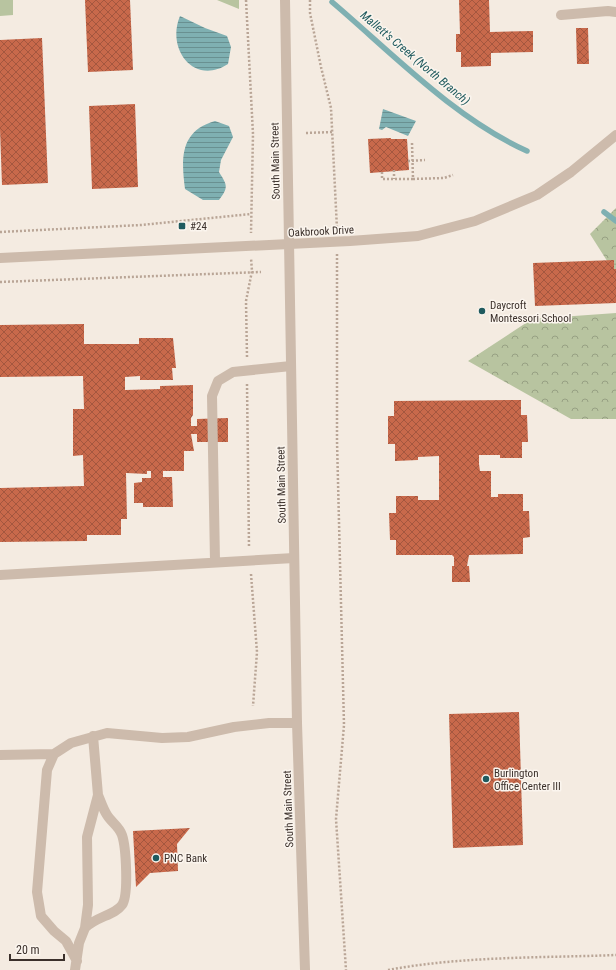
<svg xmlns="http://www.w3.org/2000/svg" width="616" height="970" viewBox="0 0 616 970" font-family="'Roboto Condensed',sans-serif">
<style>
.forest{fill:url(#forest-crowns)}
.park{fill:#b8c4a0}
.water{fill:url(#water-rules)}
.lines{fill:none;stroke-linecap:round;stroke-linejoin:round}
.stream{stroke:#7fb0b2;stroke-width:5.5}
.building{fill:url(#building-cross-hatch)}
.path{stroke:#b9a596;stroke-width:2.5;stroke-dasharray:2 2;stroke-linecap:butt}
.service{stroke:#cdbbac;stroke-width:10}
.minor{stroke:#cdbbac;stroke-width:10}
.tertiary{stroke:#cdbbac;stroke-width:10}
.poi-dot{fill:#1f5a5e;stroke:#fbf5ee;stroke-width:1.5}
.labels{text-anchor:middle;stroke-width:3;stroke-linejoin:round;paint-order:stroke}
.street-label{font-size:11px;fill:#3b302b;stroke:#fbf5ee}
.poi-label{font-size:11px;fill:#3b302b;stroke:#fbf5ee;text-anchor:start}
.water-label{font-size:12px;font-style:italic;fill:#1f5a5e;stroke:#fbf5ee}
</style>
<defs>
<pattern id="forest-crowns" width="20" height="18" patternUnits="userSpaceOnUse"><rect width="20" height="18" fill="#b8c4a0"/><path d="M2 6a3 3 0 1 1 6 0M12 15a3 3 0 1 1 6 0" fill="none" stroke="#97a083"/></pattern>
<pattern id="water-rules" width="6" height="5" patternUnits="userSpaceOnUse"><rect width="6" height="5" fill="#7fb0b2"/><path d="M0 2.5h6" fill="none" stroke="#699091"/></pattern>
<pattern id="building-cross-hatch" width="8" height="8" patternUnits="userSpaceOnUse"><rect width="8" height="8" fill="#c8694b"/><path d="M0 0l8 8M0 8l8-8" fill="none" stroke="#a4573f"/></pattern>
</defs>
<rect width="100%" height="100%" fill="#f4ebe1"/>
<!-- forest -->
<path class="forest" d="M616 208V275L590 234Z
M616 313V419H571L468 361 532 319Z"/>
<!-- park -->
<path class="park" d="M0 0H13V15L0 16Z
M217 0H239V9Z"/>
<!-- water -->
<path class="water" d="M180 16 205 28 227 36 231 47 228 64C194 86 166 49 180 16Z
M383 109 416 121 408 136 386 127 382 130 379 129Z
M215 121 229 126 233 137 221 160 219 172C227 185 229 187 219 200H203L185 189C181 158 180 131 215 121Z"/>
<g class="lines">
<!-- stream -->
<path class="stream" d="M332 2C392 53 454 118 527 151
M604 212 616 221"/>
</g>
<!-- building -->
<path class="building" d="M85 0H130L133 70 88 72Z
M459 0H489L490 32 533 31V52L491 53V66L461 67V52H456V34H460Z
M576 28H588L589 64H577Z
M42 38 48 183 2 185 0 129V40Z
M135 104 138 187 92 189 89 106Z
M391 138V139H407L409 170 370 173 368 139Z
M614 260V269H616V303L535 306 533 263Z
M84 324V344H139V338H173L176 368H172L173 380H140V376L125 377V390L160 389V386L193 385V415L191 418V426H197V419L228 418V442H197V434H191L194 451H184V471H163V477H172L173 507H143V503H134V483L142 482V478H151V471H147V474L126 473 127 519H121V535H87V541L0 542V488L84 486 83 455 73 456V409H84L83 376 0 377V325Z
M521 400V415H527L528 442H522V458H500V455H479V464L480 471H491V497H498V494H523V511H529L530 537 523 538V554L469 555 467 566H469L470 582H452V566H454V557L452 555H396V540H390L389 513H396V496H418V500H439V456L418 457V460L395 461V444H388V416H394V401Z
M519 712 523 845 453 848 449 714Z
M190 828 177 844 178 871 150 873 136 887 133 831Z"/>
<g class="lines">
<!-- path -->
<path class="path" d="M246 0 253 134 251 233
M310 0V13L321 67 331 108 337 229
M306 133 332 132
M412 143 413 179 444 178 453 175
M408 161 425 160
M394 170V179
M382 172V179H413
M0 232 141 225 251 214
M337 254V441L344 725 336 819 346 970
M0 282 261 272
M247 357 246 301 252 271 251 258
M247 384 249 547
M251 574 257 652 253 706
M388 970C463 956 540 958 616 955"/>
<!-- service -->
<path class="service" d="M215 561 212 396 218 381 233 372 291 366
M0 575 294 558
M54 754 47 770 37 892 41 916 54 931 66 941 77 961
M0 755 54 754 71 743 107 733 162 738 188 737 234 727 269 723H297
M85 928C95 917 115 915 122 905 129 895 126 847 122 835 119 826 111 822 107 815 103 809 101 802 98 795
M75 970 79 943 85 928 88 905 87 837 98 795 93 736"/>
<!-- minor -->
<path class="minor" d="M561 15 608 11 616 12
M0 258 350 241 418 236 475 221 537 195 571 172 616 135"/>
<!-- tertiary -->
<path class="tertiary" d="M285 0 297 723 305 970"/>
</g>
<!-- markers -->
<g class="poi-dot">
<rect x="178" y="222" width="8" height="8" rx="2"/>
<circle cx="482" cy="311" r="4"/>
<circle cx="486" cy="779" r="4"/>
<circle cx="156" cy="858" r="4"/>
</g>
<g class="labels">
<!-- street labels -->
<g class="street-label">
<text transform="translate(275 161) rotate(-91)" y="4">South Main Street</text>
<text transform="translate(321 231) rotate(-3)" y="4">Oakbrook Drive</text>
<text transform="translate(281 485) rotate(-91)" y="4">South Main Street</text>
<text transform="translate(288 809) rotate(-92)" y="4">South Main Street</text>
</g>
<!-- poi labels -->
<g class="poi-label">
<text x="190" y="230">#24</text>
<text x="490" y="309">Daycroft<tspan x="490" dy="13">Montessori School</tspan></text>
<text x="494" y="777">Burlington<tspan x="494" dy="13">Office Center III</tspan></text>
<text x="164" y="862">PNC Bank</text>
</g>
<!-- water labels -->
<g class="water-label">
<text transform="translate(415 58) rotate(40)" y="4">Mallett's Creek (North Branch)</text>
</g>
</g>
<!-- scale -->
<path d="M10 954v6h54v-6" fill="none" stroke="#3b302b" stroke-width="2"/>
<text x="16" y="954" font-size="12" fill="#3b302b" stroke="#fbf5ee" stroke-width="3" paint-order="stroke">20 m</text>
</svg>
